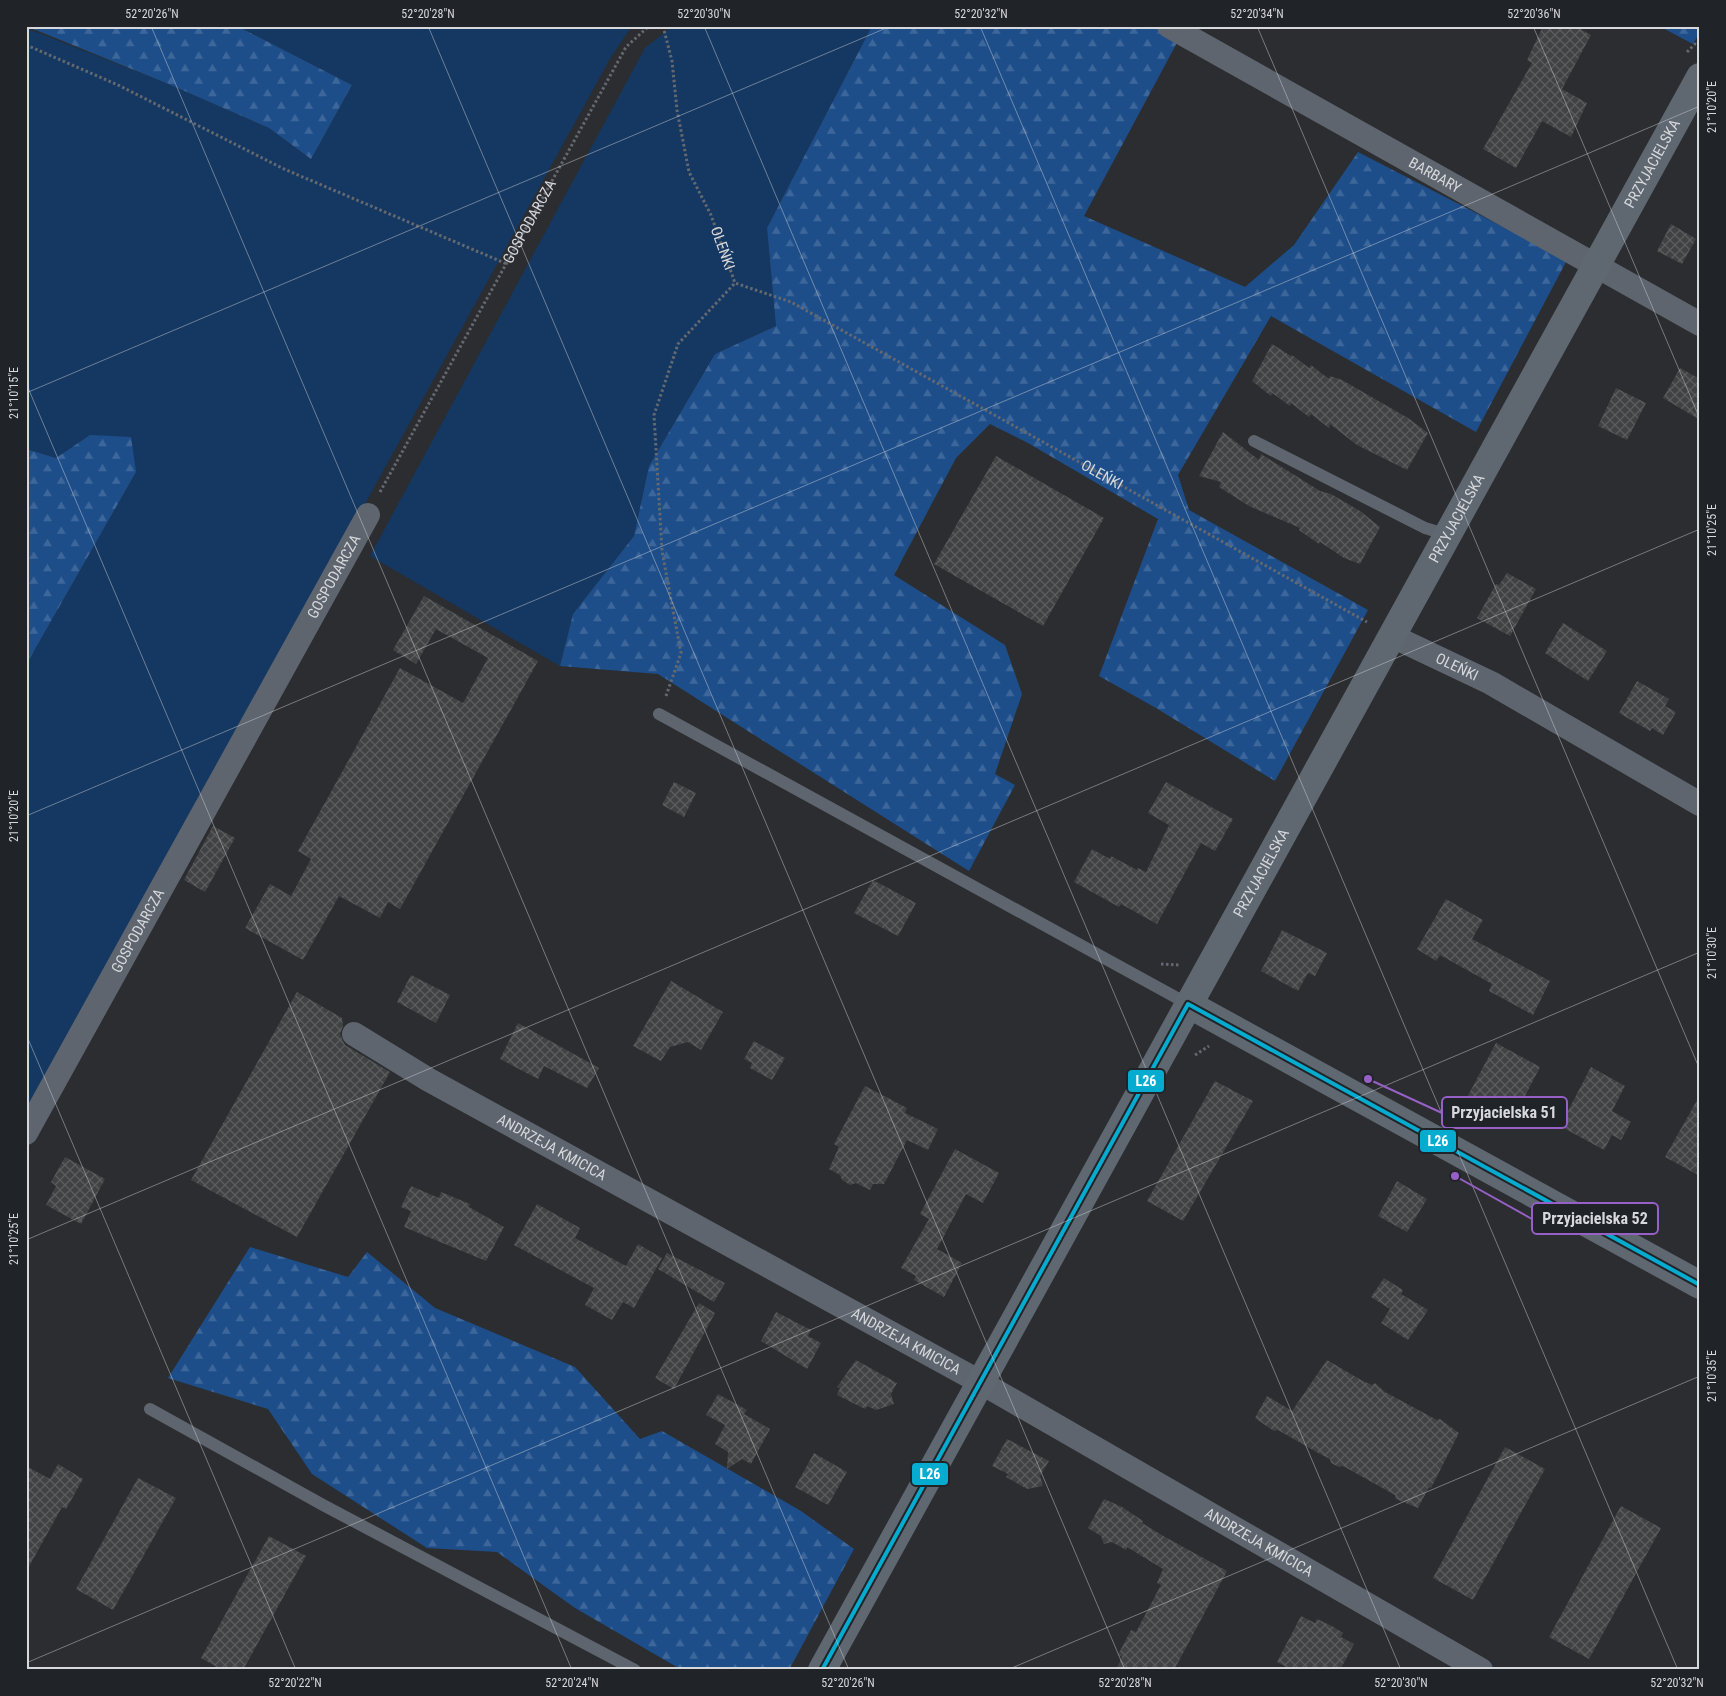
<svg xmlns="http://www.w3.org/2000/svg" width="1726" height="1696" viewBox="0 0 1726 1696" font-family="'Roboto Condensed',sans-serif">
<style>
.grass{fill:#153862}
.forest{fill:url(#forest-firs)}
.building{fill:url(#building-cross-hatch)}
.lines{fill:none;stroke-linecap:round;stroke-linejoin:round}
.path{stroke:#646970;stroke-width:3;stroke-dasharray:2.5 2.5;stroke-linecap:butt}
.lane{stroke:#5e656e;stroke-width:12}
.street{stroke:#5e656e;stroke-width:24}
.secondary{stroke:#5f6771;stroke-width:28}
.bus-1-casing{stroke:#202328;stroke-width:8}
.bus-1{stroke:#06acd0;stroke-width:4}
.ticks{fill:none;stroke:#d6d8db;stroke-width:1;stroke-opacity:0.45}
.labels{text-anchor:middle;stroke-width:5;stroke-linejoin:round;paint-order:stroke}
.street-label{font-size:15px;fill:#d6d8db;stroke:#202328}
.leader{fill:none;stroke:#9660c7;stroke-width:2}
.callout-dot{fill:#9660c7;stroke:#202328;stroke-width:2}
.callout{fill:#202328;stroke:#9660c7;stroke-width:2}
.callout-label{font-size:16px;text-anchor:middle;font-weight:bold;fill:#d6d8db}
.line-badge{stroke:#202328;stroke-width:2}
.badge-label{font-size:14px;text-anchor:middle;font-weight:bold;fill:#fff}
.neatline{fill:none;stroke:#d6d8db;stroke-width:2}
.ticks-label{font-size:12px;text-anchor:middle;fill:#d6d8db}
</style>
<defs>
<pattern id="forest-firs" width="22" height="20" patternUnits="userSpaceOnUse" patternTransform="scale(1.25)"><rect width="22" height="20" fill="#1d4e8a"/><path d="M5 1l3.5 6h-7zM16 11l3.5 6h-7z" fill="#3d679a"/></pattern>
<pattern id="building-cross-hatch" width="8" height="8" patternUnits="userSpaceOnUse" patternTransform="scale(1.25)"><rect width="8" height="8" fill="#404244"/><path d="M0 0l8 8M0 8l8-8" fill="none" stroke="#5b5d5e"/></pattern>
</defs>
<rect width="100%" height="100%" fill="#2b2d30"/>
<!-- grass -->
<path class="grass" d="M237 26H632L611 57 26 1120V665L136 472 90 435 56 458 26 449V28L166 83 269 128 311 159 352 85Z
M673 26H872L767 228 776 326 715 354 649 466 634 536 573 614 560 666 370 556 645 48Z"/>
<!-- forest -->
<path class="forest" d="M26 26H237L352 85 311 159 269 128 166 83Z
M872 26H1186L1084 216 1245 287 1294 245 1358 152 1567 260 1476 432 1271 316 1178 475 1189 510 1368 610 1275 781 1156 708 1099 676 1158 519 1028 443 990 424 956 458 894 575 1005 645 1022 694 995 774 1015 785 969 871 658 674 560 666 573 614 634 536 649 466 715 354 776 326 767 228Z
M1659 26H1700V32L1693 44Z
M90 435 131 437 136 472 26 665V449L56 458Z
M250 1247 348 1277 367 1252 435 1308 575 1367 640 1439 662 1431 801 1511 854 1549 789 1670H682L575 1608 497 1552 427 1548 312 1474 268 1409 168 1378Z"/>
<!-- building -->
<path class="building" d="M1543 26H1575L1591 35 1562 89 1587 103 1571 137 1542 121 1516 168 1483 149 1532 63 1527 60Z
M1671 224 1696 239 1682 264 1657 251Z
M1272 344 1291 356 1292 355 1309 368 1311 365 1329 379 1330 376 1342 380 1408 418 1428 433 1407 470 1357 445 1330 424 1329 428 1311 414 1309 417 1291 403 1290 406 1272 393 1271 396 1252 381Z
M1680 368 1700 379V420L1663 398Z
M1616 388 1646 403 1627 440 1598 426Z
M1223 432 1259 460 1261 454 1320 491 1331 494 1360 511 1380 527 1360 564 1344 558 1320 542 1319 544 1299 530 1300 528 1249 506 1219 487 1221 482 1199 476Z
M996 456 1104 518 1043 626 934 564Z
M1507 573 1536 589 1510 636 1477 618 1496 584 1499 585Z
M424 596 538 661 400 909 388 902 380 918 339 896 303 960 245 928 270 884 291 896 311 859 298 851 400 668 463 703 488 658 436 629 416 664 393 650Z
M1563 623 1607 651 1588 681 1545 653Z
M1637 681 1669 699 1665 706 1676 712 1663 735 1652 728 1650 731 1619 713Z
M674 782 696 793 684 817 662 805Z
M1166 782 1233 819 1215 851 1201 843 1157 924 1121 904 1119 907 1074 882 1092 849 1110 859 1111 856 1137 870 1138 868 1146 872 1169 825 1148 813Z
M213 826 235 838 205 892 184 880Z
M873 880 916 903 898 936 854 913Z
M1446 899 1483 920 1472 939 1550 981 1533 1015 1489 991 1492 984 1440 955 1436 961 1417 949Z
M1282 930 1327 953 1315 976 1308 973 1298 991 1261 971Z
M411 975 450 995 436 1023 397 1002Z
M671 981 723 1012 701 1050 688 1042 670 1047 661 1061 633 1046Z
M297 992 342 1018 343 1026 340 1034 345 1045 390 1072 297 1237 191 1180Z
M518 1023 599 1068 587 1088 544 1066 538 1079 500 1059Z
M754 1041 785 1058 772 1080 750 1068 752 1063 744 1059Z
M1496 1043 1540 1067 1509 1127 1464 1103Z
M1591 1067 1625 1086 1612 1111 1631 1122 1621 1140 1612 1135 1604 1150 1560 1126Z
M1215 1081 1253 1101 1183 1221 1147 1201Z
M865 1086 907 1108 905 1113 938 1129 928 1150 907 1140 884 1184H873L870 1190 856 1183 850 1185 842 1180 840 1175 829 1169 839 1147 834 1144Z
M1700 1095V1176L1665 1157Z
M955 1149 999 1173 983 1203 966 1194 937 1249 962 1263 944 1297 914 1280 916 1276 901 1268 929 1219 920 1214Z
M65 1157 105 1179 81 1224 46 1205 56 1186 51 1182Z
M1397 1181 1427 1199 1407 1232 1378 1216Z
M411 1186 439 1198 441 1192 470 1204 469 1207 504 1227 486 1261 404 1227 411 1211 401 1207Z
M537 1204 580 1228 575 1238 626 1266 638 1244 662 1258 634 1308 623 1302 612 1320 585 1305 594 1288 514 1245Z
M667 1253 725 1283 714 1302 658 1269Z
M1384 1278 1403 1290 1401 1294 1428 1310 1408 1340 1381 1323 1390 1309 1371 1297Z
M699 1303 715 1313 674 1389 655 1378Z
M776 1312 811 1330 808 1336 821 1343 807 1369 761 1341Z
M856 1360 897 1383 891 1394 894 1404 876 1410 867 1406 865 1409 837 1395 840 1388 837 1387Z
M1327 1360 1361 1380 1372 1385 1375 1383 1385 1392 1437 1420 1440 1419 1459 1433 1431 1488 1429 1487 1418 1508 1396 1499 1395 1495 1343 1466 1339 1467 1331 1463 1330 1459 1320 1454 1278 1430 1274 1431 1255 1418 1267 1396 1292 1411Z
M718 1394 747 1410 744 1414 770 1429 751 1464 742 1459 727 1469 728 1452 715 1444 725 1425 706 1415Z
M1007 1439 1049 1461 1040 1476 1043 1486 1027 1489 1006 1477 1008 1474 992 1466Z
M1505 1447 1545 1469 1473 1600 1433 1578Z
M814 1453 847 1472 828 1505 795 1487Z
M58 1464 83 1479 66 1509 62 1507 26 1572V1466L50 1479Z
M138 1478 176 1498 113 1610 76 1589Z
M1104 1499 1122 1507 1143 1521 1142 1523 1165 1537 1227 1571 1174 1670H1116L1122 1657 1118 1655 1131 1630 1136 1632 1161 1585 1157 1583 1163 1569 1127 1547 1126 1550 1112 1542 1104 1544 1101 1536 1088 1528Z
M1621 1506 1661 1528 1589 1659 1549 1637Z
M269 1536 306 1556 243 1670H222L201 1658Z
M1301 1616 1315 1623 1317 1619 1332 1626 1343 1633 1341 1637 1354 1644 1340 1670H1292L1277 1662Z"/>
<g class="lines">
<!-- path -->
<g class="path">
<path id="s1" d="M663 26 672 61 677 110 689 172 711 215 735 283 791 302 1367 622"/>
<path d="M26 45 120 86 284 169 507 264"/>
<path d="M1687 52 1695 44 1700 46"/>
<path id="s2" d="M380 492 626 47 649 26"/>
<path d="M666 696 681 653 662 551 654 415 678 344 735 283"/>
<path d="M1161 964 1180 965"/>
<path d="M1195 1055 1209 1046"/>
</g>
<!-- lane -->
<path class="lane" d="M1254 441 1425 528 1448 535
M659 714 1188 1004
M150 1409 323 1505 635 1670"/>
<!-- street -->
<g class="street">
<path id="s3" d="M1169 26 1700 324"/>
<path id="s4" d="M1392 636 1491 683 1700 804"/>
<path id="s5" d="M354 1034 429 1080 980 1382 1481 1670"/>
<path id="s6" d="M26 1133 368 515"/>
</g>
<!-- secondary -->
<g class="secondary">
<path d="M1188 1004 1700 1285"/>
<path id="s7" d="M822 1670 1700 77"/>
</g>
<!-- bus-1 casing -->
<g class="bus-1-casing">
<path id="bus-1" d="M822 1670 1188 1004 1700 1285"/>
</g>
<!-- bus-1 -->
<use href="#bus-1" class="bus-1"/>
</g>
<!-- ticks -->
<path class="ticks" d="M151 26 849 1670M428 26 1125 1670M704 26 1401 1670M980 26 1678 1670M1257 26 1700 1070M1533 26 1700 419M26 383 572 1670M26 393 891 26M26 816 1700 106M26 1034 296 1670M26 1240 1700 529M26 1663 1700 952M1007 1670 1700 1376"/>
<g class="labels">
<!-- street labels -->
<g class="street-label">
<text dy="5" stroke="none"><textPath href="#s7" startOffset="1720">PRZYJACIELSKA</textPath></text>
<text dy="5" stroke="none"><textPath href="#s3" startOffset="305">BARBARY</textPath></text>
<text dy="5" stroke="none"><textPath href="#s2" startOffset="309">GOSPODARCZA</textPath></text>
<text dy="5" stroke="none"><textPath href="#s1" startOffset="232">OLEŃKI</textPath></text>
<text dy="5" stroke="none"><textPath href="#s1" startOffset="684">OLEŃKI</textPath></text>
<text dy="5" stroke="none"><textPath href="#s7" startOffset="1315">PRZYJACIELSKA</textPath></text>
<text dy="5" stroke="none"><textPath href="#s6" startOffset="636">GOSPODARCZA</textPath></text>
<text dy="5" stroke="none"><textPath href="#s4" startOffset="72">OLEŃKI</textPath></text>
<text dy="5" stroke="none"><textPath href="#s7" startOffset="910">PRZYJACIELSKA</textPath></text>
<text dy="5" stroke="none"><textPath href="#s6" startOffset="231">GOSPODARCZA</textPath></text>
<text dy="5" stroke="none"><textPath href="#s5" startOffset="228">ANDRZEJA KMICICA</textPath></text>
<text dy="5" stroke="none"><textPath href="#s5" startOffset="632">ANDRZEJA KMICICA</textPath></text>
<text dy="5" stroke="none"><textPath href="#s5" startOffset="1038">ANDRZEJA KMICICA</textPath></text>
</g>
</g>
<!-- callouts -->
<path class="leader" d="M1368 1079L1442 1113M1455 1176L1532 1219"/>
<g class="callout-dot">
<circle cx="1368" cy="1079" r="5"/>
<circle cx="1455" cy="1176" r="5"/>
</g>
<g class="callout">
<rect x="1442" y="1097" width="125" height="31" rx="5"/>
<rect x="1532" y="1203" width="126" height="31" rx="5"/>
</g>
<g class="callout-label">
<text x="1504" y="1118">Przyjacielska 51</text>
<text x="1595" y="1224">Przyjacielska 52</text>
</g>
<g class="line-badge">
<rect x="1127" y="1069" width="38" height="24" rx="5" fill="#06acd0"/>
<rect x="1419" y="1129" width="38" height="24" rx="5" fill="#06acd0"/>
<rect x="911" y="1462" width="38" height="24" rx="5" fill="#06acd0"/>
</g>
<g class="badge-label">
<text x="1146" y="1086">L26</text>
<text x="1438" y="1146">L26</text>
<text x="930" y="1479">L26</text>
</g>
<!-- border -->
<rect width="1726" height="1696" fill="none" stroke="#202328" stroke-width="55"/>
<rect x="28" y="28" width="1670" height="1640" class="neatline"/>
<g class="ticks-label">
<text x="152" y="18">52°20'26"N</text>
<text x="428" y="18">52°20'28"N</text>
<text x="704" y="18">52°20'30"N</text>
<text x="981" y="18">52°20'32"N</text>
<text x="1257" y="18">52°20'34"N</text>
<text x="1534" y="18">52°20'36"N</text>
<text transform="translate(1712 107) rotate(-90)" y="4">21°10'20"E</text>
<text transform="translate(14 393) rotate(-90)" y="4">21°10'15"E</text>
<text transform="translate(1712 530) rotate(-90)" y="4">21°10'25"E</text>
<text transform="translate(14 816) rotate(-90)" y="4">21°10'20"E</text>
<text transform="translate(1712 953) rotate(-90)" y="4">21°10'30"E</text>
<text transform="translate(14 1239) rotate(-90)" y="4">21°10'25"E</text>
<text transform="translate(1712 1376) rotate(-90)" y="4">21°10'35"E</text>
<text x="295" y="1687">52°20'22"N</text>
<text x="572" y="1687">52°20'24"N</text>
<text x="848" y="1687">52°20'26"N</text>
<text x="1125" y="1687">52°20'28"N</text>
<text x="1401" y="1687">52°20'30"N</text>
<text x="1677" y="1687">52°20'32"N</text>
</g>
</svg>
